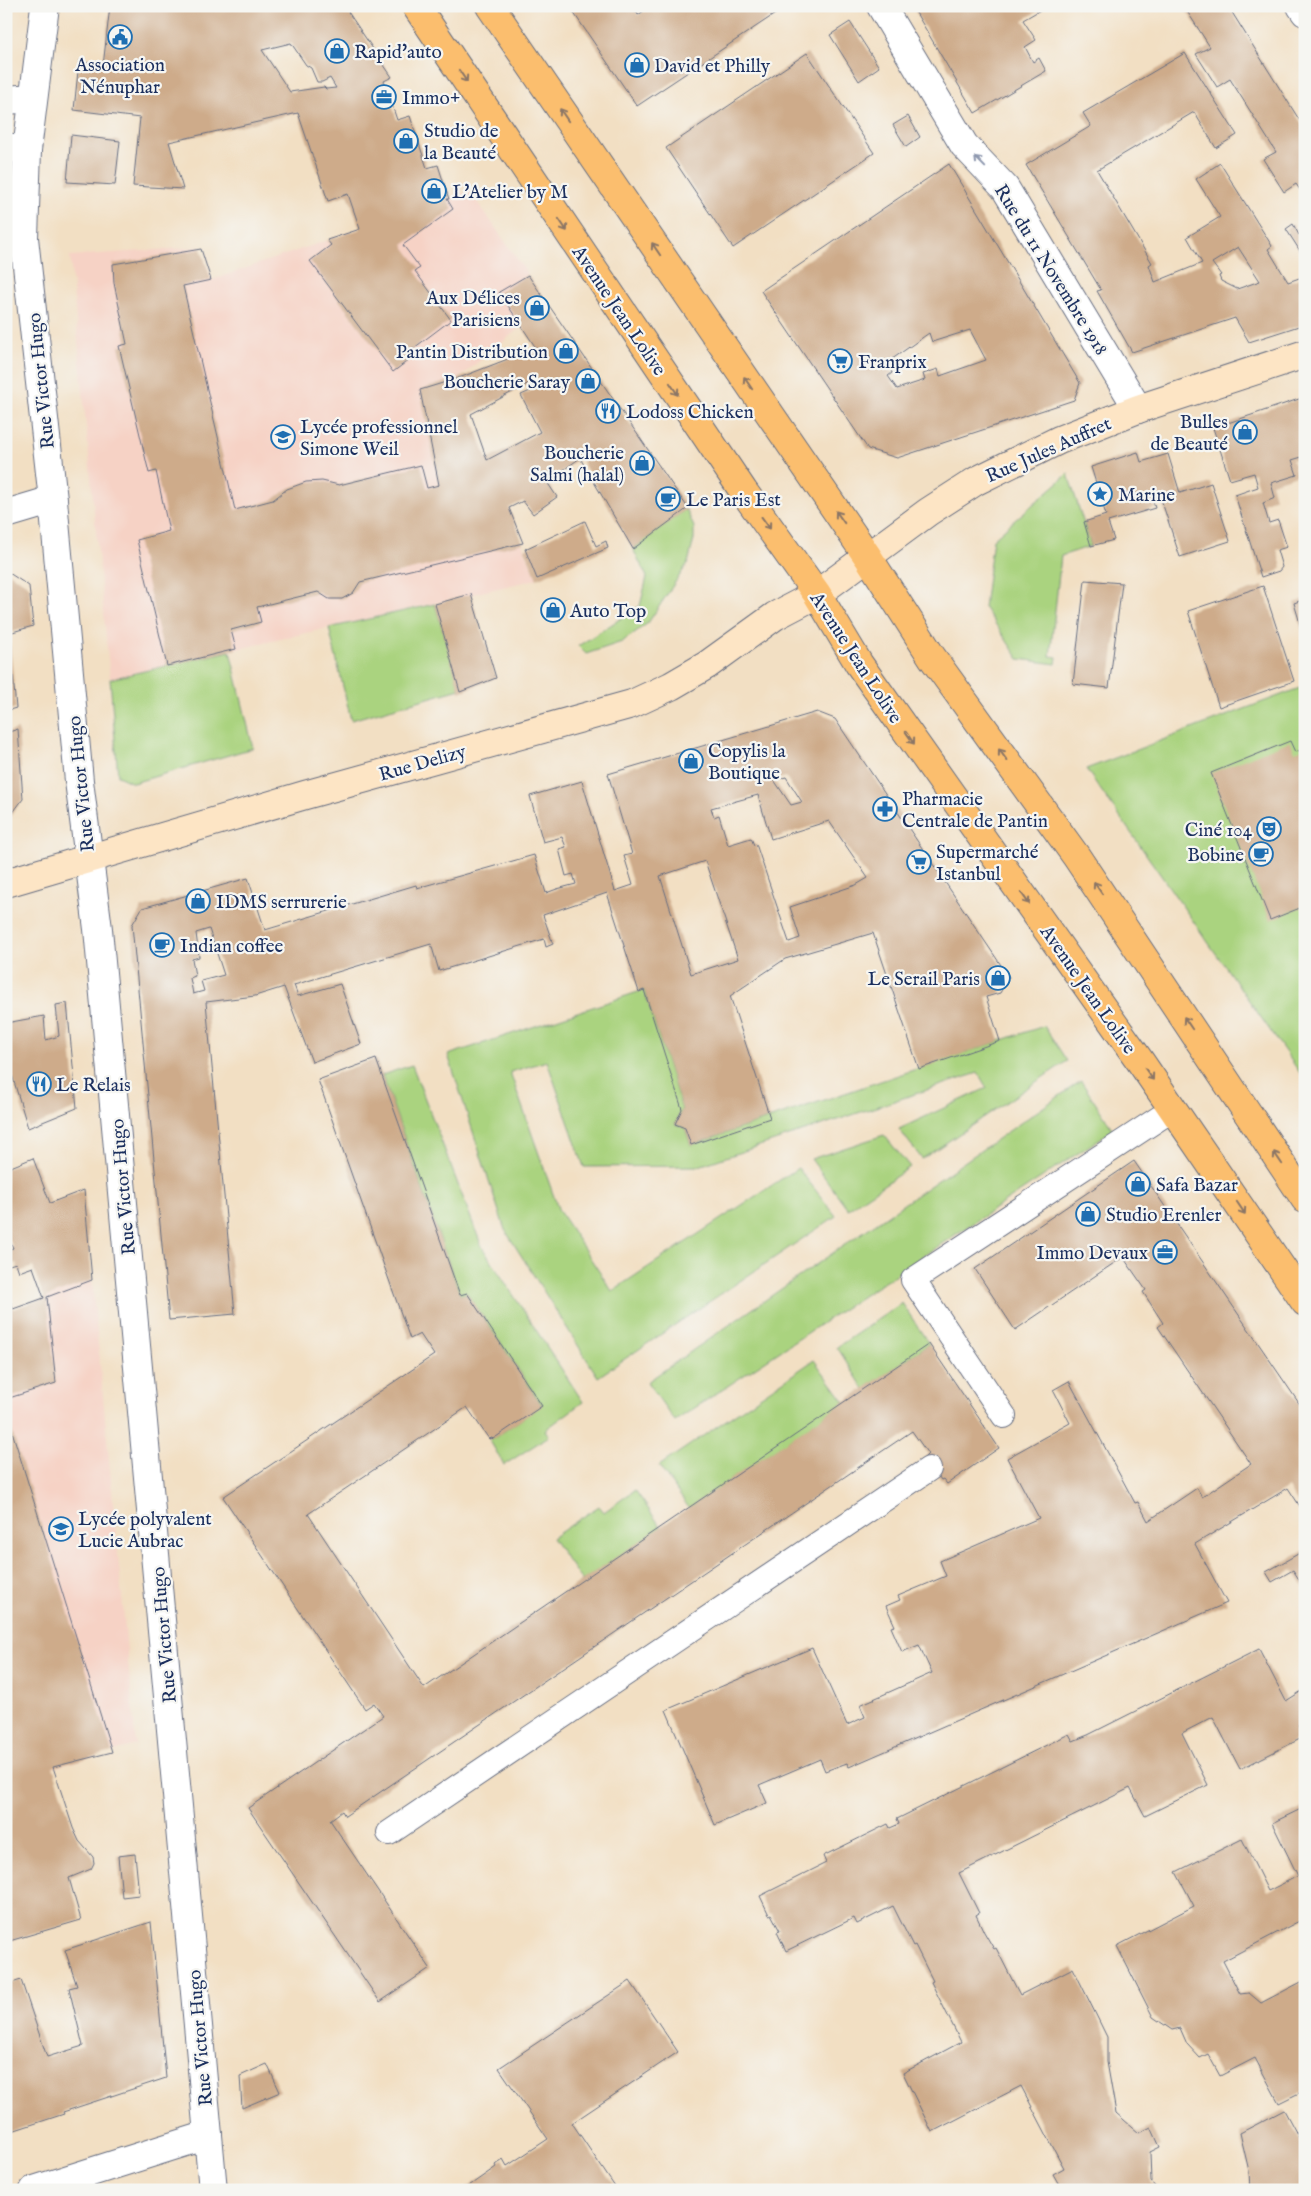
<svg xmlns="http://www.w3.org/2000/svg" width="1311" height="2196" viewBox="0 0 1311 2196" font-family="'IM FELL English',serif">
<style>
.built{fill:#f6d2c5}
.green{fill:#aad37f;stroke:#62816e}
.building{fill:#ceab8a;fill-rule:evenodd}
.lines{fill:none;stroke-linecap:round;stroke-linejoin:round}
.service-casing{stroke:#666d81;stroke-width:26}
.pedestrian-casing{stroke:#666d81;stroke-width:30}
.minor-casing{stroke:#666d81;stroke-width:30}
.tertiary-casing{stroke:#666d81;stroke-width:30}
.secondary-casing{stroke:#666d81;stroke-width:30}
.primary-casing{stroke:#666d81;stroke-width:30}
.service{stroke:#fff;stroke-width:24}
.pedestrian{stroke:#fff;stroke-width:28}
.minor{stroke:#fff;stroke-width:28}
.tertiary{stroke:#fff;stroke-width:28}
.secondary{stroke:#fde5c5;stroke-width:28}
.primary{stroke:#fbbe6e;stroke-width:28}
.oneway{stroke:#8b7666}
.oneway2{stroke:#8d97ae}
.labels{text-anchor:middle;stroke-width:4.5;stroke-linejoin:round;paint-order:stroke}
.poi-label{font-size:19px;fill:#1b2f5e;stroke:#f6f6f2;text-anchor:start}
.street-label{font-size:19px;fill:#1b2f5e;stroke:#f6f6f2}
</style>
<rect width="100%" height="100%" fill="#f6f6f2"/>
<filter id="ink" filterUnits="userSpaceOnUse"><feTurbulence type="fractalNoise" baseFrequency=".02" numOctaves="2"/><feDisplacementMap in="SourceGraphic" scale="10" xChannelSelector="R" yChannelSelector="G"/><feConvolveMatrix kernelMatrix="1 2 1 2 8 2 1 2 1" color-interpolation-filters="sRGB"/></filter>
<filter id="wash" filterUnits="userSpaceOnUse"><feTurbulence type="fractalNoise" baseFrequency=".0096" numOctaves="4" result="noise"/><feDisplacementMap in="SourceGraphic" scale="20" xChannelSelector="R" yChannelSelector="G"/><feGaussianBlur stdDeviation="1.12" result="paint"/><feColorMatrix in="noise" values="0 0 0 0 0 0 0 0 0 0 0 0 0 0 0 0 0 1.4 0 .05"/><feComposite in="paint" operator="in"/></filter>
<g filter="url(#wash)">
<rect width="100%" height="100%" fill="#f2dfc3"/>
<!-- built -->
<path class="built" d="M470 191 528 275 499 292 522 326 459 378 487 460 537 579 110 679 70 256 200 247 212 280Z
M92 1280 136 1745 6 1781V1312Z"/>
<!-- green -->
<path class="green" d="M1068 474 1091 546 1061 556 1050 656 1057 657 1056 664 1019 659 984 607 993 539Z
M686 509 694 527V539L688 563 648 623 622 642 586 654 578 646 640 606 647 577 633 549Z
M435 604 460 689 351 720 329 628Z
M230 651 253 748 133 783 118 776 110 679Z
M1305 686V1080L1086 769Z
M644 990 682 1109 675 1124 685 1128 691 1145 1044 1026 1067 1061 922 1159 899 1129 987 1088 978 1073 699 1166 584 1167 547 1061 510 1072 559 1211 612 1291 798 1168 836 1216 598 1377 505 1230 448 1055Z
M412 1065 482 1247 583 1402 545 1430 549 1436 504 1465 489 1439H493L542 1405 467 1293 460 1295 382 1075Z
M1081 1081 1113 1130 675 1421 647 1382Z
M884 1135 910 1167 848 1209 811 1159Z
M902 1303 929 1344 864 1389 837 1347Z
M814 1360 845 1402 689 1508 659 1466Z
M635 1490 661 1527 582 1581 552 1538 599 1506 604 1512Z"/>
<g id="blocks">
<!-- building -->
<path class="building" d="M110 6H344L392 77 384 81 397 120 410 116 427 168 438 165 449 199H447L453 209 403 245 420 268 415 271 451 320 410 351 414 356 393 372 310 261 331 245 327 240 360 229 348 194 328 201 298 113 169 142 183 189 133 186 140 118 74 110 79 61 103 66ZM291 43 306 65 311 68 317 82H322L330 78 336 88 326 89 324 87 290 92 262 50Z
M569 6H633L638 15 651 6H787L637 106Z
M912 6H1047L1023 20 1036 40 1025 47 1033 62 1039 58 1046 71 975 113Z
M1188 6H1228L1305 129V197L1296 184 1284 192 1263 159 1276 152 1230 79 1217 87 1196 54 1210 47 1185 8Z
M850 22 879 67 859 81 830 35Z
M807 53 874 153 733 248 666 148Z
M1185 53 1237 135 1216 148 1194 112 1097 170 1152 263 1149 265 1155 282 1202 263 1187 237 1220 217 1196 179 1220 163 1272 246 1268 249 1288 282 1305 276V324L1249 342 1235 318 1132 352 1097 291 1101 290 1026 165 1091 126 1083 113ZM1238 247 1260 281 1237 289 1221 281 1219 276 1221 275 1212 263Z
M908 116 920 137 906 147 893 125Z
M71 135 120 141 115 185 67 182Z
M949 164 1080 383 1074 400 897 458 868 449 761 291ZM970 330 986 360 940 376 938 369 923 374 925 380 897 389 888 376 892 373 888 362 929 333 932 342Z
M1293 224 1299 235 1305 231V252L1302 254 1286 229Z
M201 249 211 280 183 286 235 510 273 500 287 489 306 482 322 481 339 485 421 465 427 488 439 485 420 390 459 378 536 348 499 292 528 275 688 508 633 549 580 458 547 482 557 497 533 514 523 501 509 508 523 543 360 582 353 593 342 599H329L318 592 257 607 261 622 231 630 236 649 167 666 137 540 169 531 156 471 149 473 119 346 127 344 114 283 113 264ZM533 381 537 388 521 395 540 432 487 460 471 414Z
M1305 397V456L1292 460 1297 475 1271 483 1275 498 1263 503 1269 523 1278 520 1287 547 1277 550 1282 567 1279 571 1261 577 1235 495 1258 487 1254 473 1230 480 1213 428Z
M1138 452 1141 462 1168 454 1180 493 1211 483 1230 541 1180 557 1161 499 1153 501 1155 508 1108 522 1114 540 1091 546 1084 522 1106 515 1091 467Z
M585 521 596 546 606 541 608 548 537 579 525 549Z
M6 571 29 586 33 626 9 633 16 708 6 711Z
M1085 580 1122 583 1109 688 1073 684Z
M1263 586 1294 681 1219 707 1188 611Z
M471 594 496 678 460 692 435 604Z
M1305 599V637H1304L1294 603Z
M817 712 835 719 1009 977 1000 993 986 997 1000 1041 919 1069 873 933 785 959 730 996 770 1118 691 1145 685 1128 675 1124 682 1109 644 990 639 992 607 893 543 915 553 944 546 947 544 939 439 971 431 944 294 985 298 996 340 984 361 1044 312 1062 284 987 255 996 206 1002 235 1314 169 1320 132 925 142 908 248 878 265 930 416 885 417 888 534 855 546 893 557 889 576 884 573 874 566 876 559 849 566 847 562 837 543 842 530 796 582 781 615 891 633 885 624 856 632 854 608 774ZM786 777 802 802 791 805 774 780ZM758 795 771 839 829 821 868 878 856 885 790 907 800 938 789 942 756 844 754 845 751 838 728 845 719 815 714 817 711 808ZM705 861 738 959 691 974 660 876ZM209 929 224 975 201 981 204 991 193 994 190 978 195 976 192 959 199 957 196 933Z
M18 729 23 799 6 822V733Z
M1290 741 1295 752 1304 749 1303 746 1305 745V906L1270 920 1211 773Z
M67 1003 77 1108 28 1128 6 1055V1023L44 1016 46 1040 59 1036 56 1005Z
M376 1059 460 1295 467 1293 542 1406 493 1439 492 1438 489 1439 467 1407 308 1514 424 1688 929 1344 999 1448 947 1484 943 1479 941 1480 925 1457 928 1454 912 1431 345 1816 342 1811 330 1820 430 1968 380 2002 248 1808 383 1716 374 1703 365 1709 223 1497 434 1355 420 1334 410 1339 318 1080Z
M33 1158 50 1203 84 1190 92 1280 47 1297 56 1383 6 1399V1291L13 1309 44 1298 33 1267 19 1272 16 1263 6 1266V1251L13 1248 6 1233V1169Z
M1134 1161 1305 1412V1514L1288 1488 1195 1544 1227 1603 849 1767 847 1763 825 1771 820 1759 759 1785 767 1803 715 1825 666 1710 812 1648 847 1725 865 1717 860 1705 932 1673 919 1645 902 1652 891 1627 895 1626 886 1606 900 1600 898 1596 946 1576 940 1561 1039 1518 1007 1458 1070 1423 1053 1390 1069 1381 1135 1503 1138 1502 1148 1521 1197 1488 1202 1497 1251 1464 1158 1327 1163 1323 1143 1292 1146 1290 1123 1257 1015 1330 975 1269Z
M6 1412 112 1752 53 1767 73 1828 79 1841 93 1857 94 1863 91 1869 69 1878 81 1920 6 1942Z
M1305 1550V1589L1293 1570 1272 1582 1266 1572Z
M1259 1649 1286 1701 1305 1689V1722L1298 1725 1304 1737 1240 1769 1213 1717 1182 1733 1208 1785 1145 1816 1130 1788 959 1873 979 1913 976 1915 984 1932 994 1949 996 1948 1020 1995 1073 1968 1107 2037V2062L1116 2113 1139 2133 1151 2127 1160 2147 1150 2152 1151 2182 1158 2190H1062L1053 2174 1064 2168 1021 2086 932 2132 903 2073 961 2042 931 1982 933 1981 915 1945 913 1946 893 1906 857 1924 854 1918 786 1951 777 1932 780 1931 771 1914 769 1915 760 1896 826 1863 823 1856 888 1824 890 1828 899 1824 897 1819 1069 1734 1073 1741 1088 1735Z
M1305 1807V1918L1223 1961 1240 1994 1249 1993 1261 2003 1305 1980V2090L1279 2103 1255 2058 1220 2076 1208 2054 1200 2058 1187 2044 1180 2028 1172 2030 1153 2017 1117 1946 1194 1906 1176 1872 1242 1839 1268 1891 1298 1876 1272 1823Z
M135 1854 139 1895 122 1897 118 1856Z
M151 1922 166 2078 63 2112 64 2114 6 2133V1985L21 1980 47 2057 83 2046 69 1988 77 1986 65 1950Z
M630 1981 678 2052 572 2123 617 2190H463L496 2167 495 2165 503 2159 507 2166 548 2139 499 2068Z
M267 2064 280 2092 242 2108 240 2076Z
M1284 2110 1305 2149V2190H1250L1249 2171 1240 2133Z"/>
</g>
</g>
<g filter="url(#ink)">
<use href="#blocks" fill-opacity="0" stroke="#666d81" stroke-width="1"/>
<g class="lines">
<!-- service casing -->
<g class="service-casing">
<path id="service" d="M1004 1416 913 1280 1173 1109
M389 1833 929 1469"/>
</g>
<!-- pedestrian casing -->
<g class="pedestrian-casing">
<path id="pedestrian" d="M34 2190 208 2135"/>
</g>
<!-- minor casing -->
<g class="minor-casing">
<path id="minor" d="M881 6 964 145 1005 188 1138 409
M1301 6 1305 12
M6 100 33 98
M6 147 27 150
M6 514 53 500"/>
</g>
<!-- tertiary casing -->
<g class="tertiary-casing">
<path id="tertiary" d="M45 6 27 150 24 238 53 500 79 781 98 929 213 2190"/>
</g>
<!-- secondary casing -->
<g class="secondary-casing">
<path id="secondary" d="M6 883 305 795 632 704 671 686 707 665 775 616 817 594 928 512 976 481 1059 440 1138 409 1305 354"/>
</g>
<!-- primary casing -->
<g class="primary-casing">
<path id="primary" d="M416 6 744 492 817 594 859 664 1140 1061 1305 1302
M490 6 868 557 932 657 1076 856 1305 1199"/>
</g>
<!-- service -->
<use href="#service" class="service"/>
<!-- pedestrian -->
<use href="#pedestrian" class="pedestrian"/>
<!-- minor -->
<use href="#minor" class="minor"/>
<!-- tertiary -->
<use href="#tertiary" class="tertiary"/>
<!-- secondary -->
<use href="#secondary" class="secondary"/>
<!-- primary -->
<use href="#primary" class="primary"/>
</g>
<!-- one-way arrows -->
<defs><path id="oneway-shaft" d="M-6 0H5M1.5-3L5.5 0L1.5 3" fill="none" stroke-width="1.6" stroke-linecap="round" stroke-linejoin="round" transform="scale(1.25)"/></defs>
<g class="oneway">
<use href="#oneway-shaft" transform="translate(463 76) rotate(56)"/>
<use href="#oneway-shaft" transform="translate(564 115) rotate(-124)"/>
<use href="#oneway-shaft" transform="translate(563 225) rotate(56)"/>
<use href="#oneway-shaft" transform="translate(656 249) rotate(-124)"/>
<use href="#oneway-shaft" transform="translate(748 383) rotate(-124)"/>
<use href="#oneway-shaft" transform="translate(674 389) rotate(56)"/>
<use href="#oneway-shaft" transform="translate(840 517) rotate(-125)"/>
<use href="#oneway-shaft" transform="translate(766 523) rotate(54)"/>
<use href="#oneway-shaft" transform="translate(910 738) rotate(55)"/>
<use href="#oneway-shaft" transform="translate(1003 755) rotate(-126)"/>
<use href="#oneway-shaft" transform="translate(1098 888) rotate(-124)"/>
<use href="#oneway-shaft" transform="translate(1025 898) rotate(55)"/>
<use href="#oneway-shaft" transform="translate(1188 1023) rotate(-124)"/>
<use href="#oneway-shaft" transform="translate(1149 1074) rotate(55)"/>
<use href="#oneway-shaft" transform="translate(1278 1158) rotate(-124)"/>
<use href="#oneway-shaft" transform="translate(1241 1208) rotate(56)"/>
</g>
<use class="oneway2" href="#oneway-shaft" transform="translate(980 162) rotate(-134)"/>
</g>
<!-- icons -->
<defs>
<g id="civic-ring" transform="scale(1.25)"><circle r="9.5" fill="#f6f6f2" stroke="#1f6fb2" stroke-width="1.5"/><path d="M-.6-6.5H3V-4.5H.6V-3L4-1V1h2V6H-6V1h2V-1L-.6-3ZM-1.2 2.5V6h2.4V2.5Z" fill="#1f6fb2"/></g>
<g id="shop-ring" transform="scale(1.25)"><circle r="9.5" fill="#f6f6f2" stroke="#1f6fb2" stroke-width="1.5"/><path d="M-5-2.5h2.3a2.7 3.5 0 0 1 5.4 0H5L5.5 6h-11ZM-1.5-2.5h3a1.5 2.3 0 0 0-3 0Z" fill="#1f6fb2"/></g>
<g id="office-ring" transform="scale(1.25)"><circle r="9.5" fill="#f6f6f2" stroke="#1f6fb2" stroke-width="1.5"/><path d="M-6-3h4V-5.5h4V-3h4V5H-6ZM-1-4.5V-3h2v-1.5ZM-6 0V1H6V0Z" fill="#1f6fb2"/></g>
<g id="supermarket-ring" transform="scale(1.25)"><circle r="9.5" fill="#f6f6f2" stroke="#1f6fb2" stroke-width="1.5"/><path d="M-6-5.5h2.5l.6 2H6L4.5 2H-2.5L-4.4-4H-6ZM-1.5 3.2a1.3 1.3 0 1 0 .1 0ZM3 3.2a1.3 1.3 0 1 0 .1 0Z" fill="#1f6fb2"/></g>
<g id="restaurant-ring" transform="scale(1.25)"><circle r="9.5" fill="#f6f6f2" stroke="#1f6fb2" stroke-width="1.5"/><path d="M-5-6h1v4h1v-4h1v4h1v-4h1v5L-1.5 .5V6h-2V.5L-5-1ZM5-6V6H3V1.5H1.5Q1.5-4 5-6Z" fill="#1f6fb2"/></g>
<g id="school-ring" transform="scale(1.25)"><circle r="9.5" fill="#f6f6f2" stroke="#1f6fb2" stroke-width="1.5"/><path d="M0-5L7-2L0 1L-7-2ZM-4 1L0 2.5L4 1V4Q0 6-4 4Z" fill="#1f6fb2"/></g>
<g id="sight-ring" transform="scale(1.25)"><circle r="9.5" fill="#f6f6f2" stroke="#1f6fb2" stroke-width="1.5"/><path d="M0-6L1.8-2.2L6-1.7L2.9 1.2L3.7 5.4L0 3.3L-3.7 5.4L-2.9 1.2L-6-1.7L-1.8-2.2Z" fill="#1f6fb2"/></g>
<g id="cafe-ring" transform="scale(1.25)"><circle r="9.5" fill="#f6f6f2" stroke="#1f6fb2" stroke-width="1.5"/><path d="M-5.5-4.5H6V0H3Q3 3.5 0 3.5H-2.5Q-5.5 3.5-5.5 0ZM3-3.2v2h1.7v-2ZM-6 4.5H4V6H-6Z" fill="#1f6fb2"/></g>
<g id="pharmacy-ring" transform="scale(1.25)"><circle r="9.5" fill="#f6f6f2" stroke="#1f6fb2" stroke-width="1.5"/><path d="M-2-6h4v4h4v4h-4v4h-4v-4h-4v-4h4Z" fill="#1f6fb2"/></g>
<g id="theatre-ring" transform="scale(1.25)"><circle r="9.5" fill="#f6f6f2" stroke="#1f6fb2" stroke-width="1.5"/><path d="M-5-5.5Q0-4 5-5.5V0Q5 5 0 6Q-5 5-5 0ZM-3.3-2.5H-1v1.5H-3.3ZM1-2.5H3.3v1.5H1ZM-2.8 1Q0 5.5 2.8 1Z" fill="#1f6fb2"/></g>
</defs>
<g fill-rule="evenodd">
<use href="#civic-ring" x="120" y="37"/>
<use href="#shop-ring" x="337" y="51"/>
<use href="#shop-ring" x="637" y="65"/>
<use href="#office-ring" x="384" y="97"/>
<use href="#shop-ring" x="406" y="141"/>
<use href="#shop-ring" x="434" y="191"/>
<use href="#shop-ring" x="537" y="308"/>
<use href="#shop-ring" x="566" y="351"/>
<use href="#supermarket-ring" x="840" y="361"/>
<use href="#shop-ring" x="588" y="381"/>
<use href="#restaurant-ring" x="608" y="411"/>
<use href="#shop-ring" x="1245" y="432"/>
<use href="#school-ring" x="283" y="437"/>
<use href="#shop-ring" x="642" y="463"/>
<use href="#sight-ring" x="1100" y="494"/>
<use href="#cafe-ring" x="668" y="499"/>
<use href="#shop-ring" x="553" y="610"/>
<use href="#shop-ring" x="691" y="761"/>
<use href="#pharmacy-ring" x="885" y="809"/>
<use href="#theatre-ring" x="1269" y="829"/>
<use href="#cafe-ring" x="1261" y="854"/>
<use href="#supermarket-ring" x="919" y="862"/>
<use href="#shop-ring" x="198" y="901"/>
<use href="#cafe-ring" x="162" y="945"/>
<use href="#shop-ring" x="998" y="978"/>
<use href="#restaurant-ring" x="39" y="1084"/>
<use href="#shop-ring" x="1138" y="1184"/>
<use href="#shop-ring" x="1088" y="1214"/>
<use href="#office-ring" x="1165" y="1252"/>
<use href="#school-ring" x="61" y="1529"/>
</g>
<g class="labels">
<!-- poi labels -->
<g class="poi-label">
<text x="354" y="58">Rapid'auto</text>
<text x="120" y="71" text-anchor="middle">Association<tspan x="120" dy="22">Nénuphar</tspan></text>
<text x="654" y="72">David et Philly</text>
<text x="402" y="104">Immo+</text>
<text x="424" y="137">Studio de<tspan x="424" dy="22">la Beauté</tspan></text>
<text x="452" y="198">L'Atelier by M</text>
<text x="520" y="304" text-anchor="end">Aux Délices<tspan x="520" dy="22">Parisiens</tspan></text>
<text x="548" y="358" text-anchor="end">Pantin Distribution</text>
<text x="858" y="368">Franprix</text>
<text x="570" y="388" text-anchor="end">Boucherie Saray</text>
<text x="626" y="418">Lodoss Chicken</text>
<text x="1228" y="428" text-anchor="end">Bulles<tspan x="1228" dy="22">de Beauté</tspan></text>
<text x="300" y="433">Lycée professionnel<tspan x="300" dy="22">Simone Weil</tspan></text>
<text x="624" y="459" text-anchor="end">Boucherie<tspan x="624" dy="22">Salmi (halal)</tspan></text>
<text x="1118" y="501">Marine</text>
<text x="686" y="506">Le Paris Est</text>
<text x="570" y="617">Auto Top</text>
<text x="708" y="757">Copylis la<tspan x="708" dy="22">Boutique</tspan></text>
<text x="902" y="805">Pharmacie<tspan x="902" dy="22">Centrale de Pantin</tspan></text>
<text x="1252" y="836" text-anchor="end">Ciné 104</text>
<text x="936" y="858">Supermarché<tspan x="936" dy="22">Istanbul</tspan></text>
<text x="1244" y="861" text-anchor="end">Bobine</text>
<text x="216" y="908">IDMS serrurerie</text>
<text x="180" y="952">Indian coffee</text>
<text x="980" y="985" text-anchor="end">Le Serail Paris</text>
<text x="56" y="1091">Le Relais</text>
<text x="1156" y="1191">Safa Bazar</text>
<text x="1106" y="1221">Studio Erenler</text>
<text x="1148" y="1259" text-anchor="end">Immo Devaux</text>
<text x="78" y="1525">Lycée polyvalent<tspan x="78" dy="22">Lucie Aubrac</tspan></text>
</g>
<!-- street labels -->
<g class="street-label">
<text transform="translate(1052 269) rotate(58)" y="7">Rue du 11 Novembre 1918</text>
<text transform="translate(620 310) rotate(56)" y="7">Avenue Jean Lolive</text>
<text transform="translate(40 381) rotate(-96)" y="7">Rue Victor Hugo</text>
<text transform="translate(1048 449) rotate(-24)" y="7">Rue Jules Auffret</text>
<text transform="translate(857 657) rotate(57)" y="7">Avenue Jean Lolive</text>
<text transform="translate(422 762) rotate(-16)" y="7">Rue Delizy</text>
<text transform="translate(80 784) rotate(-96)" y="7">Rue Victor Hugo</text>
<text transform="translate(1089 989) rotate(55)" y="7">Avenue Jean Lolive</text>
<text transform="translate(122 1187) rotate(-95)" y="7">Rue Victor Hugo</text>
<text transform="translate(163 1635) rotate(-95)" y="7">Rue Victor Hugo</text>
<text transform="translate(199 2038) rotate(-95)" y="7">Rue Victor Hugo</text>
</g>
</g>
<!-- margin -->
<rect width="1311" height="2196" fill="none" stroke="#f6f6f2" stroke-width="25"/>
</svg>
